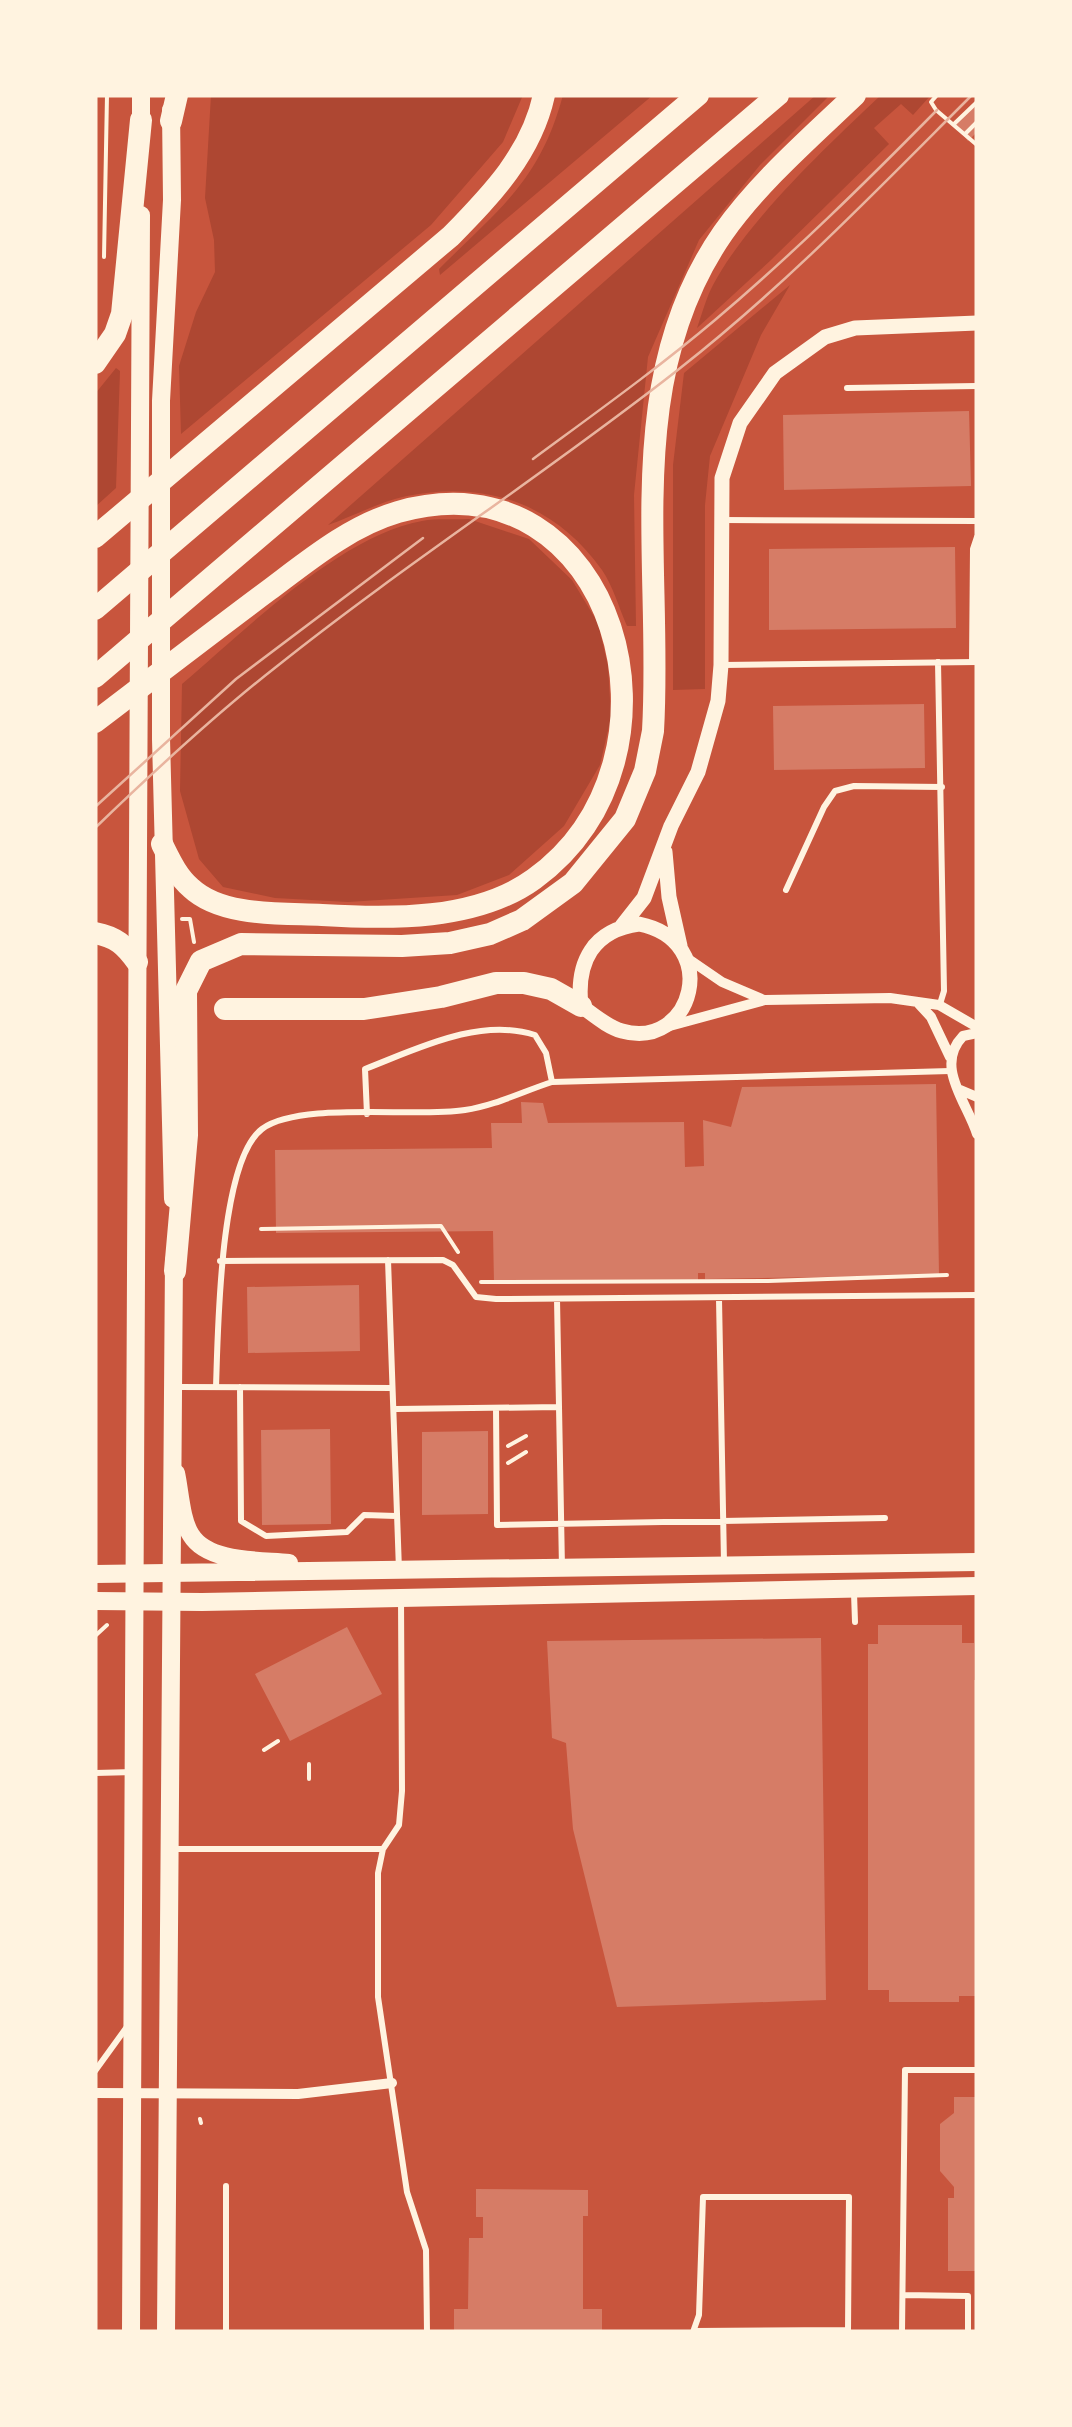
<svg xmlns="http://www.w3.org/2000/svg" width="1072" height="2427" viewBox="0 0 1072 2427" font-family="Commissioner,sans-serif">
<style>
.green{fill:#ae4732}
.building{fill:#d67c66}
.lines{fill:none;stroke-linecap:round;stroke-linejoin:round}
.path{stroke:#fff3e0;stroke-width:4}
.service{stroke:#fff3e0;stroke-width:6}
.minor{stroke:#fff3e0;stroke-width:10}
.tertiary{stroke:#fff3e0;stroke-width:15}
.secondary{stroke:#fff3e0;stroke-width:18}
.primary{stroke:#fff3e0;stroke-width:18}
.motorway{stroke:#fff3e0;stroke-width:22}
.tram{stroke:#e9b49f;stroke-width:2.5}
</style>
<rect width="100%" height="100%" fill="#c8553d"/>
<!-- green -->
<path class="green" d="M211 95H523L503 142 431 225 181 434 179 366 196 312 215 272 214 240 205 198Z
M563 95H653L440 275 439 269C499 209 540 181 563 95Z
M816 95H830L760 165 699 240 648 357 634 495 636 626H627C619 608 613 586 602 570 555 504 486 480 407 496 381 501 354 516 328 525Z
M881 95H931L913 115 901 104 874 128 889 144 771 260 697 328C702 314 706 298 713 285 747 221 828 145 881 95Z
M790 285 761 335 710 456 705 505V689L673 690V465L684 373Z
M116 368 120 371 116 488 95 507V394Z
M469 519 529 539 572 580 598 623 608 666 611 717 600 765 564 826 509 875 457 895 348 902 275 898 223 887 199 859 180 791 182 684C245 630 340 536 422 521 437 518 454 520 469 519Z"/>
<!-- building -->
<path class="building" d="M977 101V132L968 141 954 124Z
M969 411 971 486 784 490 783 415Z
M955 547 956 628 769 630V549Z
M924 704 925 768 774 770 773 706Z
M936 1084 939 1275 705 1279V1273H698V1280L494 1283 493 1231 276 1233 275 1150 492 1148 491 1123H522L521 1102 543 1103 548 1123 684 1122 685 1167 704 1166 703 1120 731 1127 742 1087Z
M359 1285 360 1351 248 1353 247 1287Z
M330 1429 331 1524 262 1525 261 1430Z
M488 1431V1514L422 1515V1432Z
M878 1625H962V1643H974V1680H977V1996H959V2002H889V1990H868V1644H878Z
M347 1627 382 1694 290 1741 255 1674Z
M821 1638 826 2000 617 2007 573 1829 566 1743 552 1738 547 1641Z
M954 2097H977V2271H948V2198H954V2187L940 2171V2124L954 2113Z
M476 2189 588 2190V2216H583V2309H602V2332H454V2309H468L469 2238H483V2217H476Z"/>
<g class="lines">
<!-- path -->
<path class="path" d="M937 95 931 102 936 110 977 145
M955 123 977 102
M966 133 977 122
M104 257 107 95
M182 919H190L194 942
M261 1229 441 1226 458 1252
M481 1282 768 1281 947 1275
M508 1446 526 1436
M508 1463 526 1452
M95 1636 107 1625
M264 1750 278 1741
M309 1779V1764
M200 2119 201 2123"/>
<!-- service -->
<path class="service" d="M847 388 977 386
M722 520 977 521
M938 662 944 991 940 1004
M972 662 973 549 977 537
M723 665 977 662
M786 890 824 807 835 791 854 786 942 787
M552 1082 950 1071
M388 1260 399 1570
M220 1261 443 1260 453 1265 476 1297 496 1299 977 1295
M557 1299 562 1568
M719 1299 724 1563
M177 1387 391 1388
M216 1387C218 1334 219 1161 262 1129 300 1101 415 1118 465 1110 494 1106 524 1091 552 1082L546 1053 535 1035C479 1017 417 1049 365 1069L367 1114
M240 1387 241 1521 266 1536 347 1532 364 1515 396 1516
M496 1408 497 1525 885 1518
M396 1409 559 1407
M854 1593 855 1622
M401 1598 402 1791 399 1825 383 1849 378 1873V1997L407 2192 426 2250 427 2332
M95 1773 134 1772
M174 1849H383
M95 2071 129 2024
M903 2295 968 2296V2332
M694 2331 847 2330
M226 2332V2186
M693 2332 699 2315 703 2197H849L848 2332
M902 2332 905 2070H977"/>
<!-- minor -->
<path class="minor" d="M687 958 722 982 764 1000
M919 1004 931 1017 950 1057
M666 1027 765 1000 890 998 939 1005 977 1027
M977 1033 963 1036C934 1066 967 1102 977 1134
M958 1089 977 1097
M95 2093 298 2094 392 2083"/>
<!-- tertiary -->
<path class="tertiary" d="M665 852 669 897 680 946
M639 924C723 941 693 1051 622 1031 607 1027 594 1015 581 1006 576 962 593 930 639 924Z
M622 926 644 898 671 826 698 772 718 701 721 665 722 478 740 423 775 373 825 337 855 328 977 323"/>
<!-- secondary -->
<path class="secondary" d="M176 1473C180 1491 181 1520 191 1535 208 1563 261 1560 289 1563
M95 1574 977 1562
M95 1601 202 1602 977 1586"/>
<!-- primary -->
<path class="primary" d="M171 110 172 200 161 401V739L173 1199
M141 129V95
M131 2332C139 1627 138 921 141 215
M166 2332 174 1260"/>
<!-- motorway -->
<path class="motorway" d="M171 121 177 95
M95 363 115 334 122 314 141 120
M95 537 451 236C492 194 531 154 544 95
M95 609 698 95
M95 677 778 95
M95 722C153 678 211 633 269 590 309 560 350 526 398 512 616 450 701 759 534 879 476 921 389 919 322 915 282 913 222 917 191 888 177 876 170 860 162 844
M95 933C116 937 125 945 137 962
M225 1009H364L441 997 496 983H524L551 989 581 1006
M175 1271 187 1135 186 991 201 961 241 944 402 946 450 943 490 934 522 920 573 883 625 819 645 771 653 731C663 563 620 381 723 233 759 182 810 138 855 95"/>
<!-- tram -->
<path class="tram" d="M533 459C594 414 657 369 715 320 793 254 865 183 937 110
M95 807 236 679 423 538
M95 828C153 772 212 717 276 667 406 563 547 473 679 369 785 286 877 190 972 95"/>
</g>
<!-- border -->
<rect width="1072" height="2427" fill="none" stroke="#fff3e0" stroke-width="195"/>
</svg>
